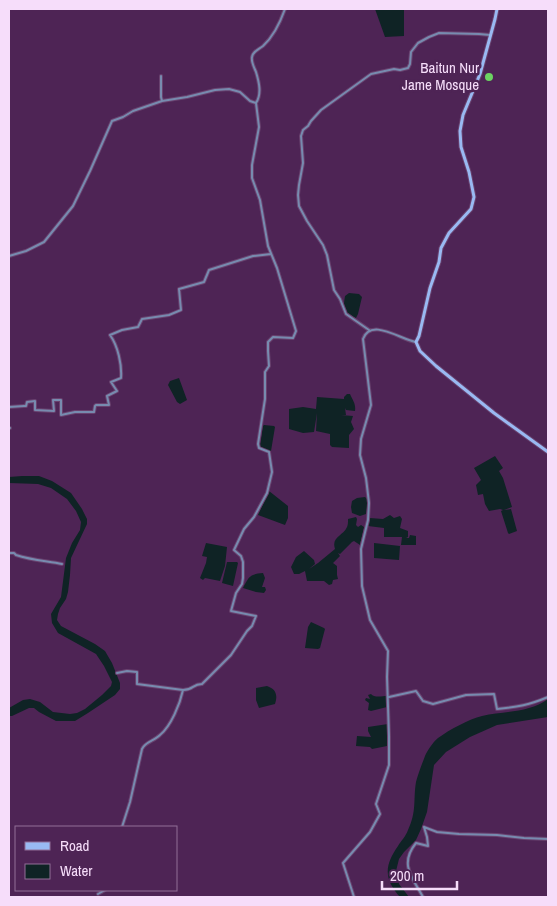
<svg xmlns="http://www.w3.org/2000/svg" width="557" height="906" viewBox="0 0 557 906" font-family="'Archivo Narrow',sans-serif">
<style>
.water{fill:#0f2325}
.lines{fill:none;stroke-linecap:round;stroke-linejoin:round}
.street-casing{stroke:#69426f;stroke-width:4}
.secondary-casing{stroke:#69426f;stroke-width:5}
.street{stroke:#778baf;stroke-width:2}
.secondary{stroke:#99b9f2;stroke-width:3}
.poi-dot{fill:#6cd362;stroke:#4e2455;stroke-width:2}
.labels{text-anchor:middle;stroke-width:5;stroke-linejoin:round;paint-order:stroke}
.poi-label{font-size:15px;fill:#f6ddfa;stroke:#4e2455;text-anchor:end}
</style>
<rect width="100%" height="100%" fill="#4e2455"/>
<!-- water -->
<path class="water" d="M375 9H404V36L385 37Z
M349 293 359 294 362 297 358 314 356 318C343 314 343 308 345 296Z
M179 378 187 400 180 404 177 402 168 385 170 381Z
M347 394H350C353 401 356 404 355 411L346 410 345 408 346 415H341L353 416 351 422 354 429 349 435V448L332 447 330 445V434L316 431 317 413 314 432 303 433 289 429V409L303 407 316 409 317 397 344 399V397Z
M264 425 274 426 275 427 271 451H268L260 446 263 426Z
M495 456 503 468 499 471 503 478 512 507 504 510 511 509 517 531 509 534 508 533 501 511 503 510 500 509 489 511 485 504 483 494 478 495 476 485 481 480 474 468Z
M22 476H39L52 481 71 493 82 509 87 519V524L71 558 70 575 68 592 66 599 60 608 58 614 57 620 61 626 95 644 105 651 112 663 120 683V689L115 695 88 713 75 721H56L39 712 34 708H29L12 716H9V708L23 700 30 699 40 702 53 712 70 714 77 713 85 709 102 695 111 686 112 682 104 666 96 654 58 633 52 623 51 614 61 597 66 558 72 543 80 530 81 522 76 511 67 499 51 488 38 484 9 483V477Z
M269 491 288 506V518L285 525 258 515Z
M365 497 368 500 366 514 360 516 352 513 351 507 352 501 357 498Z
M390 515 394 518 400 516 402 519 400 528 408 531V537L406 538H409L410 535 416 536V545H401L402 537H384V528L368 526 370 518 383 519Z
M356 517 357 519 356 525 358 527 361 525 364 527 360 545 354 541 352 542 340 554 338 553 340 556 333 563 337 566V575L338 579 333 580 332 584 329 585 324 581H307L305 571 299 574H294L291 567 296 557 304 551 314 560 315 564 309 569 318 563 335 549C331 537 343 536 347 527 348 525 348 522 348 519Z
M206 543 227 547 225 566 220 581 205 578 203 580 200 578 206 563 207 557 202 556Z
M374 543 400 546 399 560 374 558Z
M227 562H237L238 563 233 586 222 583Z
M263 573 265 578 262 587H265L266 590 264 593 256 592 243 588C249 576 250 574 263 573Z
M311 622 324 628 325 629 320 648 318 649 305 648 308 627Z
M267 686C276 689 278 695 275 704L259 708 256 700V688Z
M371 694C374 698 382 696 387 696V707L371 711 368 710 369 703 365 700 366 698 370 699 368 695Z
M548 699V717L497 725 470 737 446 752 434 765 427 812 421 829 416 840 404 852 399 859 396 871 399 884 409 897H400C384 879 384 866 398 846 401 841 406 836 408 830 417 811 413 800 416 782 418 774 422 764 425 756 427 751 433 742 438 738 449 730 469 719 482 716 504 711 529 713 548 699Z
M388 724 387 746 372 749 370 747 356 746 357 736 371 737 368 731V727Z"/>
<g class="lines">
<!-- street casing -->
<g class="street-casing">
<path id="street" d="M161 76V97L162 101
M9 256 26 251 44 242 73 206 90 171 112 121 123 117 133 111 162 101 187 97 215 90 229 89 240 92 250 101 256 103C262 94 259 82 256 72 254 67 251 62 252 57 253 51 258 50 263 46 274 36 280 23 285 9
M369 330 346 314 340 299 334 290 327 255 323 245 307 221 299 206 298 195 299 185 303 163 301 136 303 130 308 126 311 121 321 110 371 74 394 69 400 70 408 68 410 64 411 52 418 43 429 37 439 33 479 34 490 35
M9 407 24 406H26L27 402 35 401V410L54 411 53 400H61V415L75 412H94L95 406 96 405H109L107 396 117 391 111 382 121 378C122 365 118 346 110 335L122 330 138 327 142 319 169 315 181 310 179 289 204 282 209 270 253 256 271 254
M9 428H10
M9 553H14L16 555C31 560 46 561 62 564
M117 673 127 671 137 672V684L183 690
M389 697 416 691 423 701 433 704 466 695 494 694 497 709C518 707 529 705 548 697
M122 827 130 802 142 749C145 742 154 741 160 735 171 726 180 704 183 690 194 690 192 684 202 684L231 655 247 631 252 626 256 616 231 611 236 593 242 584 243 578V562L241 556 234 550 244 529 254 517 267 493 272 472 269 452 259 448 258 444 265 399V372L269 366 268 351V342L273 337 293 338 296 331 277 268 268 246 260 200 252 178V165L259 127 256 103
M424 827 437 832 459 834 497 835 524 838 548 839
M98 894 105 890
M354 897 343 863 370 832 380 814 376 804 389 765V736L387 677 388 651 370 620 362 586 361 549 368 520 369 503 366 478 360 455 361 439 371 405 363 339C371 317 401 340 416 342
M423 897C412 877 399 864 416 843L428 846 427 837 424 827"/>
</g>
<!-- secondary casing -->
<g class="secondary-casing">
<path id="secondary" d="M497 9 495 19 480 74 463 115 460 131 461 147 469 172 474 197 471 209 449 233 441 248 439 262 430 288 419 336 416 342 420 351 436 366 494 413 548 452"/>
</g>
<!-- street -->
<use href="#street" class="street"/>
<!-- secondary -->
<use href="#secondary" class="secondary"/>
</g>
<!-- markers -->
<circle class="poi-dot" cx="489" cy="77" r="5"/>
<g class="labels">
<!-- poi labels -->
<g class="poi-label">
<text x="479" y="73">Baitun Nur<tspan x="479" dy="17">Jame Mosque</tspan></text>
</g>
</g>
<!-- border -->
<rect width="557" height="906" fill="none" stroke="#f6ddfa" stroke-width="20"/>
<!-- legend -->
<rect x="15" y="826" width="162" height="65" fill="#4e2455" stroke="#916e97"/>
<rect x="25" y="842" width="25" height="8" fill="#99b9f2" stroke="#916e97"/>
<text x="60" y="851" font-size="15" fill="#f6ddfa">Road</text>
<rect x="25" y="864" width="25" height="15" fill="#0f2325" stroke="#916e97"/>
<text x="60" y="876" font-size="15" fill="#f6ddfa">Water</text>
<!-- scale -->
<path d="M382 881v8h75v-8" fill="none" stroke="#f6ddfa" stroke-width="2.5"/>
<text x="390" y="881" font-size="15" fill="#f6ddfa" stroke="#4e2455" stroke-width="4" paint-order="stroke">200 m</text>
</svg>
